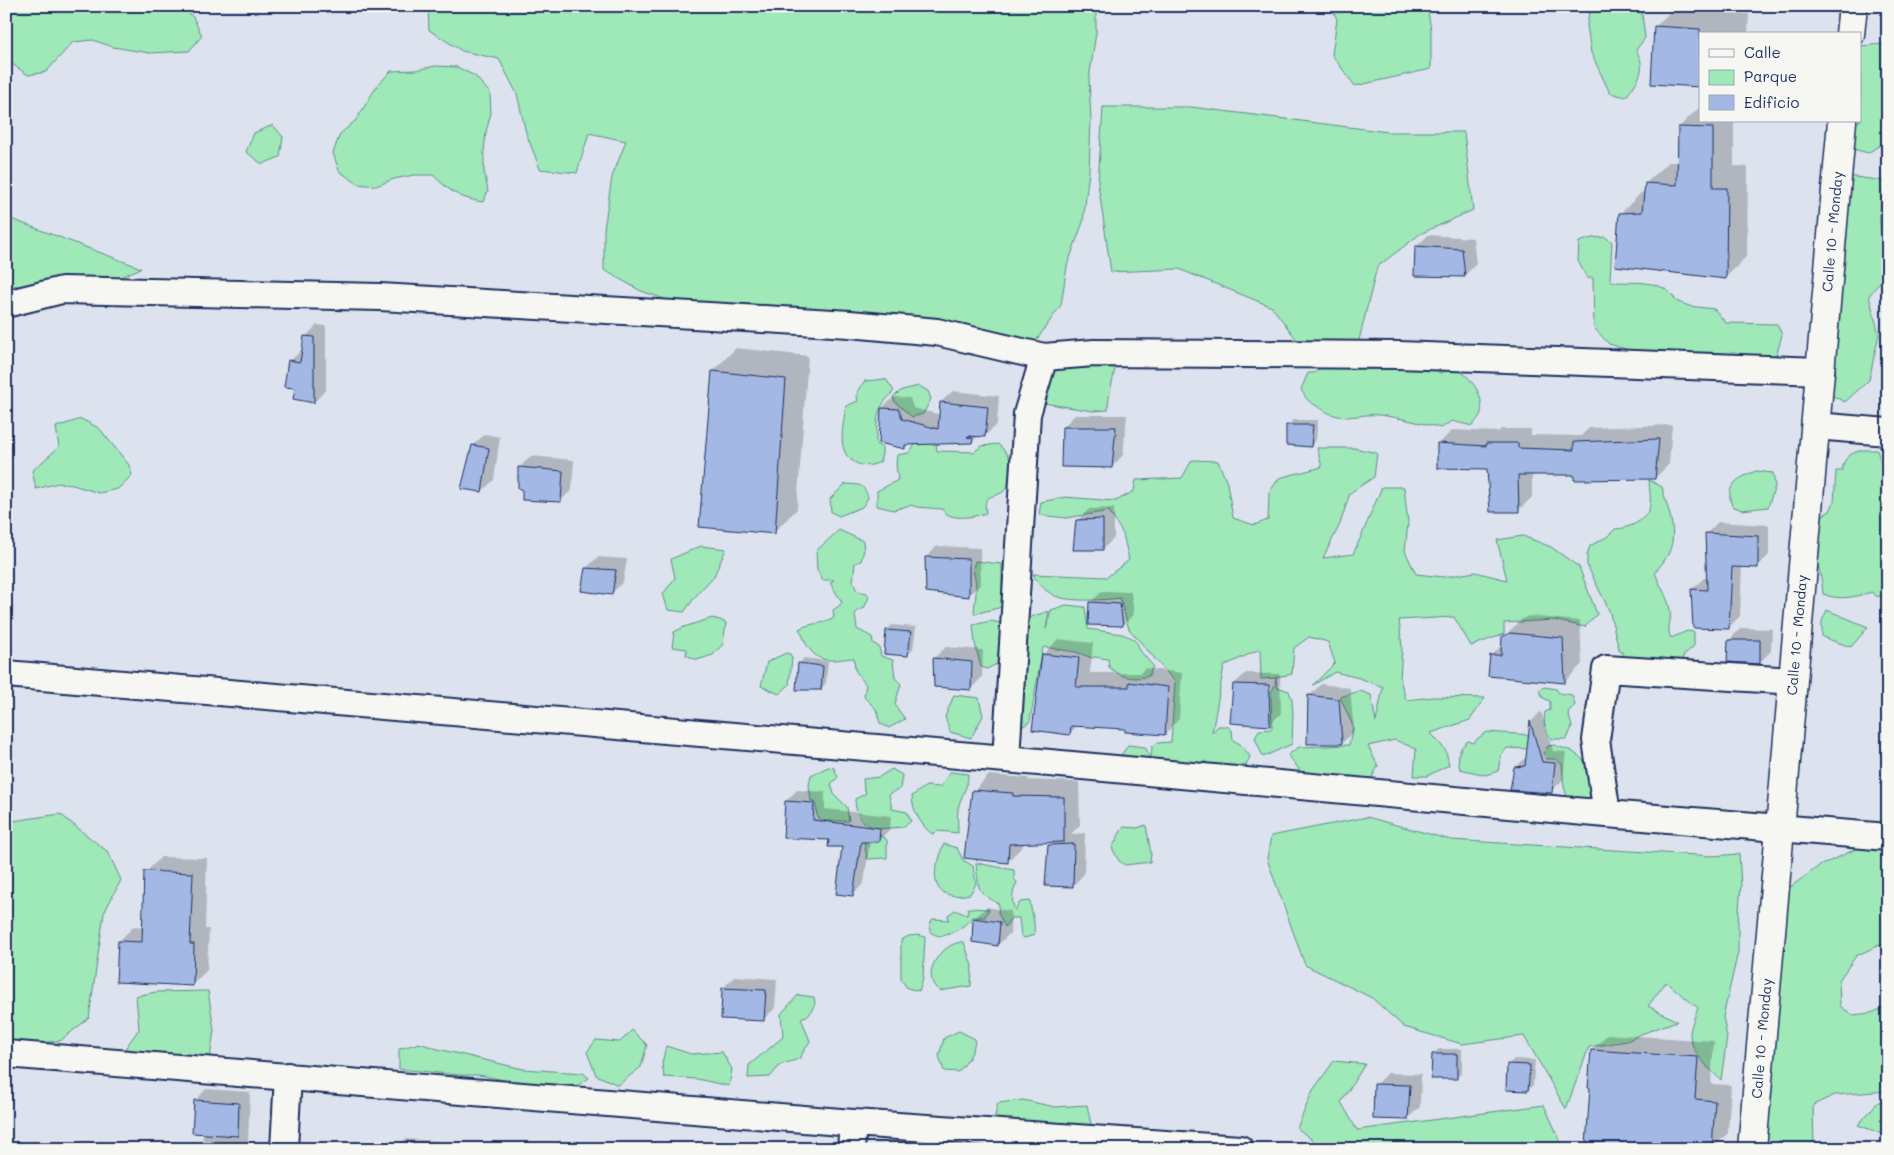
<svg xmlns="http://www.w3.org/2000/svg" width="1894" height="1155" viewBox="0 0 1894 1155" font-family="Mali,sans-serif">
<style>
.green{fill:#9fe8b8;stroke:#5d8c8b}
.shadow{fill:#0003}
.building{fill:#a4b8e6;stroke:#1b2f5e}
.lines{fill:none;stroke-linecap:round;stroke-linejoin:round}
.street-casing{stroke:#1b2f5e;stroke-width:30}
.secondary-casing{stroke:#1b2f5e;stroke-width:31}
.street{stroke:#f6f6f2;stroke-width:26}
.secondary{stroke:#f6f6f2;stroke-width:28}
.labels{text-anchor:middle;stroke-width:4.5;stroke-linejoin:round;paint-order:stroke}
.street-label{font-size:14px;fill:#1b2f5e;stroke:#f6f6f2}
</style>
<rect width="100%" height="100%" fill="#dde3ee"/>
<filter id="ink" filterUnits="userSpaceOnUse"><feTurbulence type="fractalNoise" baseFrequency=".02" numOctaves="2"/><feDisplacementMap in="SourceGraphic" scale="10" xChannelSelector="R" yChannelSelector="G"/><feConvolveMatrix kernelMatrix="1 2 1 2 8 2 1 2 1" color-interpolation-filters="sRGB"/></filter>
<g filter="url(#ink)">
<!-- green -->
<path class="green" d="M6 6H181L193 17 202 36 189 51 150 53 113 47 93 40 73 42 46 72 28 75 6 60Z
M428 6H1096V33L1089 79 1091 121 1089 171 1083 222 1067 266 1061 305 1036 341 964 330 676 303 641 291 604 270V229L612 177 626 141 589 133 577 173 540 169 526 133 517 94 499 59 462 51 429 30Z
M1331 6H1427L1431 30V69L1355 86 1332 55 1337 19Z
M1603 6H1641L1645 38 1636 50C1648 70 1638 80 1626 97L1610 93 1591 53 1587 25 1589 13 1602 9Z
M1884 44 1888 45V140L1868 153 1846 147 1836 121H1860V46Z
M436 66 457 67 475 76 490 93 491 113 486 132 484 152V171L488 191 483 202C458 198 451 192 433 175H414L394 179 376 186 358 184 339 171 333 153 340 134 356 120 377 86 391 71 416 70Z
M1103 107H1191L1388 132H1464L1473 210 1420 234 1377 267 1358 344 1303 348 1272 307 1179 269 1111 272 1098 183Z
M273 125 283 137 280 157 262 164 246 152 254 133Z
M1848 176 1885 181C1881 199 1878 213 1881 231 1883 247 1893 254 1885 273 1882 281 1874 289 1869 296L1879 334 1869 380 1845 402 1833 396 1824 384Z
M6 217 141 268 107 283 6 286Z
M1605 237 1612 242 1610 280 1615 282C1637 283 1665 279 1676 301L1689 306 1714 309 1726 323 1777 324 1782 335 1776 357 1639 353 1609 344 1594 328 1593 278H1587L1578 261 1579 242 1592 238Z
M1116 362C1114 379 1108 394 1108 410L1093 411 1043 403 1052 365Z
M1423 363 1440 373 1455 367C1470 376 1485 395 1481 413 1480 417 1475 422 1472 426L1452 421 1441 428C1421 423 1401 418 1380 415 1355 413 1344 424 1320 408 1309 401 1307 402 1301 389L1308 373H1314L1324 366 1367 369Z
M886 379 894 391C875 410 878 415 876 441L877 445 882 447V454L880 462C869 467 863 467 854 462 835 451 844 423 846 406L858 401C855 393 859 387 865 381Z
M919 386 928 391 931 399 923 414 912 417 895 402 893 397 902 390Z
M81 419 99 428 129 465 132 475 118 489 99 493 73 485 58 483 36 489 32 471 59 447 56 427Z
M935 437 937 451 974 452 982 446 998 444C1002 448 1008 454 1010 459 1013 467 1011 484 1005 490 995 500 982 491 986 513 974 517 949 522 942 509L917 507 910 505 894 510 877 506V491L898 480 896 464 897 455 909 453 919 439Z
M1317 448H1354L1377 453 1374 477 1350 493 1340 524 1323 558 1353 554C1364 532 1372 509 1382 487H1404L1408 523 1405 551 1416 574 1444 577 1475 572 1507 580 1497 540 1523 536 1551 547 1579 567 1597 614 1585 627 1553 620 1504 623V634L1471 646 1454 617 1399 620 1402 647 1400 679 1406 700 1433 697 1485 698 1470 720 1431 733 1446 751 1449 765 1427 776H1414L1416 749 1395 740 1368 746 1378 766 1367 787H1342L1333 775 1308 781 1288 755 1299 747 1349 745 1353 726 1340 697 1360 691 1371 695 1376 722 1383 687 1359 678 1335 672 1313 685 1335 663 1328 642 1309 637 1294 648 1292 674 1276 677 1277 687 1289 691 1292 700 1293 716 1292 744 1263 757 1255 738 1259 730 1272 729 1271 691 1274 688 1276 678 1261 679 1260 649 1224 666 1212 733 1218 726H1227L1232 730 1233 740 1240 744 1250 756C1244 776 1233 774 1214 776L1205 760 1199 782H1135L1125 784 1118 782 1112 762 1122 754 1128 745 1145 747 1151 758 1152 747 1157 743 1171 742 1175 682 1129 629 1120 598C1105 600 1073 602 1058 597 1048 594 1037 583 1033 574L1107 577 1129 560 1123 534 1109 511 1066 518 1039 515 1041 502 1065 497 1116 501 1134 491 1136 480 1182 478 1192 460 1218 461 1227 483 1233 518 1254 525 1268 520 1269 493 1279 478 1322 467Z
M1863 450H1877L1881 463 1886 464 1888 460V597L1875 596 1872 592C1854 597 1840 601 1823 594L1822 583 1814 546 1823 515 1830 511 1834 502 1836 471H1842C1843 458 1850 453 1863 450Z
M1756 471 1773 473 1775 486 1768 507 1742 510 1732 506C1724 484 1739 478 1756 471Z
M1649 480 1662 487C1667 508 1680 534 1667 556 1664 562 1659 567 1655 572 1659 585 1668 597 1670 610 1672 621 1666 629 1671 638L1687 631 1694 632V646L1684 655 1680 664H1632L1619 649 1609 610 1587 565V555L1590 546 1608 536 1615 529C1626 529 1645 522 1649 509 1652 501 1649 488 1649 480Z
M845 484C859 485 864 483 868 498L862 507 839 516 831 512 830 499Z
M839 530 863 541 864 550 861 561 855 563 853 582 857 591 867 593 869 597 864 608 858 611 855 614 857 629 872 637 873 643 879 647 881 656 893 660 895 678 901 684 895 704 899 711 905 719 889 728 880 723 876 709 864 697 866 685 855 670 854 658C834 659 821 666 808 647 804 642 803 634 799 629 811 622 823 625 834 618L833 610 839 606 842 602 830 583 834 580H822L817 570 816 551Z
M701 546 726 549 714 576 699 592 684 612 668 610 663 594 675 578 671 559Z
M975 561 1002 564V607L974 614C974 605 977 594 976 585 975 574 971 572 975 561Z
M1066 605 1085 607 1088 629 1122 634 1132 638 1137 643 1141 652 1153 666 1149 676C1132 680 1122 678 1109 667L1108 659 1095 657 1092 658 1076 652 1043 647 1030 721 1024 726 1015 723 1025 619 1049 611 1046 629 1051 610Z
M1827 610 1868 627 1851 647 1822 637V621Z
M712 618 720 620 726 623 723 644 713 655 697 660 686 655 687 649 672 647 674 632 684 627Z
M990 621 1001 623 997 664 987 669 981 667 975 644 973 625Z
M786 653 790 654 792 658 789 685 779 694 761 686 767 662Z
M1545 687 1556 689 1559 693 1572 695 1575 705 1568 712 1572 727 1567 739H1551C1545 730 1543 723 1545 712L1550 710V701L1543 698 1539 690Z
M954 695 979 698 983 716 971 738 950 732 945 717Z
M1487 732 1531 735 1530 749 1507 748 1501 755 1498 771 1486 775 1460 769C1457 757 1458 748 1468 741L1474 743 1477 739Z
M1555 745C1561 749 1568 748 1573 752 1591 763 1599 783 1609 800L1569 803 1564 787 1562 764 1555 759H1547L1543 753 1548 746Z
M828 767 834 768 838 777 831 784 834 794 847 807 849 821H821L817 815 815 801H811L809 785 811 775Z
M892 769 902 775 900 789 889 794 892 809 907 812 911 821 904 827 876 829C860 821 856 817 855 799L865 794 866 791 864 790 863 779 879 777Z
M950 772 968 774C968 790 961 794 958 809 957 816 958 825 958 833L938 831 932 834C921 826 912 809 912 796L926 786 940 787Z
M60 814 108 852 121 880 104 913 89 1018 60 1041 6 1046V822Z
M1367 817 1451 840 1712 856 1739 854 1741 886 1738 922V952L1723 1017 1727 1037 1721 1080C1709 1069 1691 1052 1690 1035 1690 1027 1695 1016 1698 1008L1666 982 1648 1006 1677 1021 1641 1034 1627 1041 1589 1047 1566 1109 1524 1036 1462 1044 1404 1027 1372 998 1305 965 1267 859 1271 836Z
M1146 825 1151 854 1150 862 1125 865 1119 861 1112 848 1123 827 1137 828Z
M877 833 887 840V858L867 859 864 840Z
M1869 843 1888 847V944L1877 946 1856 956 1839 980 1840 1006 1853 1015 1871 1013 1888 1006V1091L1835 1095 1813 1105 1814 1149H1763L1782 893 1819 866Z
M944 844 957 848 963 860 973 866 976 884 970 894C947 899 932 893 936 867 937 860 937 866 939 860 941 854 940 850 944 844Z
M976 863 1014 870V878L1017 883C1012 892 1011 901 1015 910L1020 902 1030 901C1031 913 1036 923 1034 935L1025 938 1021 936 1019 918H1011L1005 927 998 913 999 904C975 891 979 889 976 863Z
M968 908 989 909 985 917H972C968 924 954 933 946 935 940 937 935 935 930 932V924L933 919 949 920 948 915 955 910 967 915Z
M918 935 925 937 923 978 919 991 907 988 901 979V940L909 936Z
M960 942H964L972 966 971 986 939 991C919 973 941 946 960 942Z
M208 991 214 1030 209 1065 162 1067 124 1050 139 1029 136 996 156 992Z
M798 995 814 997 815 1004 809 1015 801 1018 810 1041 799 1059 780 1065 770 1077 748 1078 749 1065 783 1037 781 1014Z
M632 1030 647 1045 641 1067 618 1085 596 1075 587 1052 596 1040 620 1042Z
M959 1031 975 1039C974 1053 967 1062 958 1072L944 1071 939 1056 944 1038Z
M419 1043 438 1049 523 1069 583 1073 589 1078 572 1089 534 1086 479 1075H459L399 1069V1049Z
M666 1046 691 1054 722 1052 732 1069 729 1086 697 1079 664 1077 662 1063Z
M1334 1061 1365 1064 1341 1102 1357 1130 1544 1105 1564 1149H1380L1376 1147 1319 1145 1297 1128 1313 1090Z
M1023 1100 1055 1107 1087 1105 1091 1124 1082 1134 994 1120 998 1103Z
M1888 1101V1136L1858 1125 1878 1102Z"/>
<!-- shadow -->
<path class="shadow" d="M1673 9 1749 14 1748 34H1700V85L1652 83 1655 27Z
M1700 107V121H1734V166L1748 167 1747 256 1726 277 1620 214 1642 192H1645L1646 183 1668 162H1679V127Z
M1428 235 1473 238 1476 264 1464 276 1416 247Z
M317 325 326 326V390L314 402 295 398 297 387 290 361 303 349 305 337Z
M736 348 808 356 797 509 774 532 713 371Z
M953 391 999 396 997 424 985 436H978L972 442 908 444 905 447 882 408 894 397 910 398 913 408 941 415V402Z
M1075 415H1127L1123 455 1112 467 1063 427Z
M1293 420H1318L1316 440 1311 446 1288 425Z
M1672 425 1669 464 1655 478 1575 474H1532V497L1518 511 1489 468 1439 443 1453 430 1498 432 1501 429H1531V435L1581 436 1589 428Z
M485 434 500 437 494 480 482 491 462 488 473 445Z
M531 456 574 460 572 490 560 501 519 468Z
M1114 508V538L1103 549 1078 520 1089 509Z
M1718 522 1769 525V555L1757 567 1742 566 1740 616 1728 628 1692 589 1704 578H1708L1707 533Z
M937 546 980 548 981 584 969 595 926 558Z
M598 557 627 559 623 582 611 594 586 568Z
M1102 591 1131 592 1134 614 1123 625 1090 603Z
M1528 616 1580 621 1582 664 1565 682 1492 655 1503 644V638L1521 620Z
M892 625 916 627 913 649 908 654 887 630Z
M1741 628 1772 629 1771 651 1759 663 1729 640Z
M1058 639 1093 643 1090 673H1140L1145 668 1182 673 1179 719 1165 734 1127 728 1078 725 1069 734 1033 729 1044 654Z
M946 647 983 650 982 677 971 689 934 658Z
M804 658 828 661 826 683 821 689 799 664Z
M1246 673 1280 674 1281 713 1270 725 1234 684Z
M1321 684 1350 688 1354 731 1342 743H1308L1309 696Z
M1541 711 1553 751 1566 752 1563 780 1551 791 1515 768 1527 756 1531 722Z
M989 775 1029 778 1028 780 1079 782 1080 825 1071 834 1085 833 1084 874 1073 886 1050 846 1054 842H1024L1023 846 1007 862 974 791Z
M797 790 825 792V809L891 816 890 829 878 841H870L864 883 852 895 843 846 830 839 786 801Z
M161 857 207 858 205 929H209L207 970 192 985 119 941 134 926 144 927 146 872Z
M986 907 1011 911 1010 933 998 945 974 919Z
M735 976 777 979 775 1008 763 1020 722 1018 723 988Z
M1608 1034 1714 1041 1711 1084 1731 1085 1728 1133 1712 1149 1638 1145 1635 1148 1592 1050Z
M1439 1049H1462V1073L1456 1078 1433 1054Z
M1514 1059 1535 1060 1533 1085 1528 1090 1509 1064Z
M1387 1073 1421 1074 1420 1107 1408 1118 1375 1085Z
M206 1089 250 1092 248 1143 271 1145V1149H202L203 1133 195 1101Z
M405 1139 438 1141V1149H395Z
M548 1146 571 1147V1149H544Z"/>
<!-- building -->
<path class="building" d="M1654 26 1700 29V87L1651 84Z
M1678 127 1713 128V188H1727L1726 279 1615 266 1619 213 1642 212 1645 183 1677 185Z
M1415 246 1462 249 1465 277 1414 276Z
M304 336 314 337V403L293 399 295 388 284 387 288 360 300 362Z
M712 371 786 379 775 534 699 527Z
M940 402 988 407 985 437 968 436 967 437 973 438 972 443 905 445V449L879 443 881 408 899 409 902 419 938 429Z
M1286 425H1313L1311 447 1286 445Z
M1062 427H1116L1112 468 1061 467Z
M1659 439 1655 479 1574 480V475H1518L1519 512H1490L1487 469 1437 468V443L1486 446V443H1518V448L1574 450V442Z
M472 445 489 448 482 492 461 489Z
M518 467 563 471 561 502 522 500V490L518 488Z
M1103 519V550H1073L1076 520Z
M1705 533 1758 536V568L1732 567 1729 629 1693 628 1691 589 1707 590Z
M925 557 969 559V597L926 592Z
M585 568 616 570 612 595 581 591Z
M1089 602 1120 604 1123 626 1088 625Z
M886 630 911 632 908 656 884 654Z
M1510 633 1563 638 1565 683 1488 676 1490 655H1501L1502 637Z
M1728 640H1760V664L1727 662Z
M1042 654 1079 658 1076 687H1129V682L1168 687 1165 735 1125 732V729L1071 726 1070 735 1032 730Z
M933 658 972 662 971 690 934 687Z
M798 663 823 666 821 690H796Z
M1233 684 1269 685 1270 726 1230 723Z
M1308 695 1339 699 1342 744H1307Z
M1530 721 1542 762 1555 763 1552 793 1510 790 1514 767 1525 766Z
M972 790 1013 793V796L1064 797V842L1009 844 1008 863 964 858Z
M785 801 814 803 813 820 880 828 879 842H861L853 896 836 894 842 847H828L829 840 783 838Z
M1074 844 1073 887 1045 886 1048 845Z
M144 871 193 873 190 944H194L193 986 116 982 118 941 142 942Z
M973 918 1000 922 998 946 972 942Z
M722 988 766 990 764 1021 721 1019Z
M1591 1050 1698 1057 1695 1099 1715 1101 1712 1149 1636 1146 1635 1149H1628L1586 1145 1590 1088H1588Z
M1432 1054H1457V1079H1431Z
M1507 1064 1530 1065 1528 1091 1506 1090Z
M1374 1084 1410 1085 1408 1120 1373 1119Z
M194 1100 239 1103 238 1136 192 1133Z"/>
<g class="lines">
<!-- street casing -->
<g class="street-casing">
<path id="street" d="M6 304 62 290 380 297 850 324 937 332 1044 357
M1815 426 1888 432
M6 674 1006 759 1607 814 1888 837
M1006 759 1027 414 1044 357 1094 353 1399 355 1821 371
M1607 814 1596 740 1606 669 1793 681
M6 1054 853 1123 1240 1149
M284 1149 288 1076
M851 1149 853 1123"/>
</g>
<!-- secondary casing -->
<g class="secondary-casing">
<g id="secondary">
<path d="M1850 34 1853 6"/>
<path id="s1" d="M1752 1149 1842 121"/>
</g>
</g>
<!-- street -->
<use href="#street" class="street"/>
<!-- secondary -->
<use href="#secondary" class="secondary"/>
</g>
</g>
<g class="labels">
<!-- street labels -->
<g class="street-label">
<text dy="5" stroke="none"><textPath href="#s1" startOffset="921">Calle 10 - Monday</textPath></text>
<text dy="5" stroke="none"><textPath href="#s1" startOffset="516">Calle 10 - Monday</textPath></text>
<text dy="5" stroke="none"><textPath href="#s1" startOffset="111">Calle 10 - Monday</textPath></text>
</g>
</g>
<!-- margin -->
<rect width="1894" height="1155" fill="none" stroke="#f6f6f2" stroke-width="25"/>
<rect x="12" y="12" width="1869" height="1130" fill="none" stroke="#1b2f5e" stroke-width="2" filter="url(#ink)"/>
<!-- legend -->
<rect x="1699" y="32" width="162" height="90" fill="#f6f6f2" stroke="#9ea6b7"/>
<rect x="1709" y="49" width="25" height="8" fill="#f6f6f2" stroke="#9ea6b7"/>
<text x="1744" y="58" font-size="15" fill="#1b2f5e">Calle</text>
<rect x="1709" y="70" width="25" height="15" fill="#9fe8b8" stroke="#9ea6b7"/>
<text x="1744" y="82" font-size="15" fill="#1b2f5e">Parque</text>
<rect x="1709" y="95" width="25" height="15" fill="#a4b8e6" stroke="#9ea6b7"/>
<text x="1744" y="108" font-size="15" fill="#1b2f5e">Edificio</text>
</svg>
